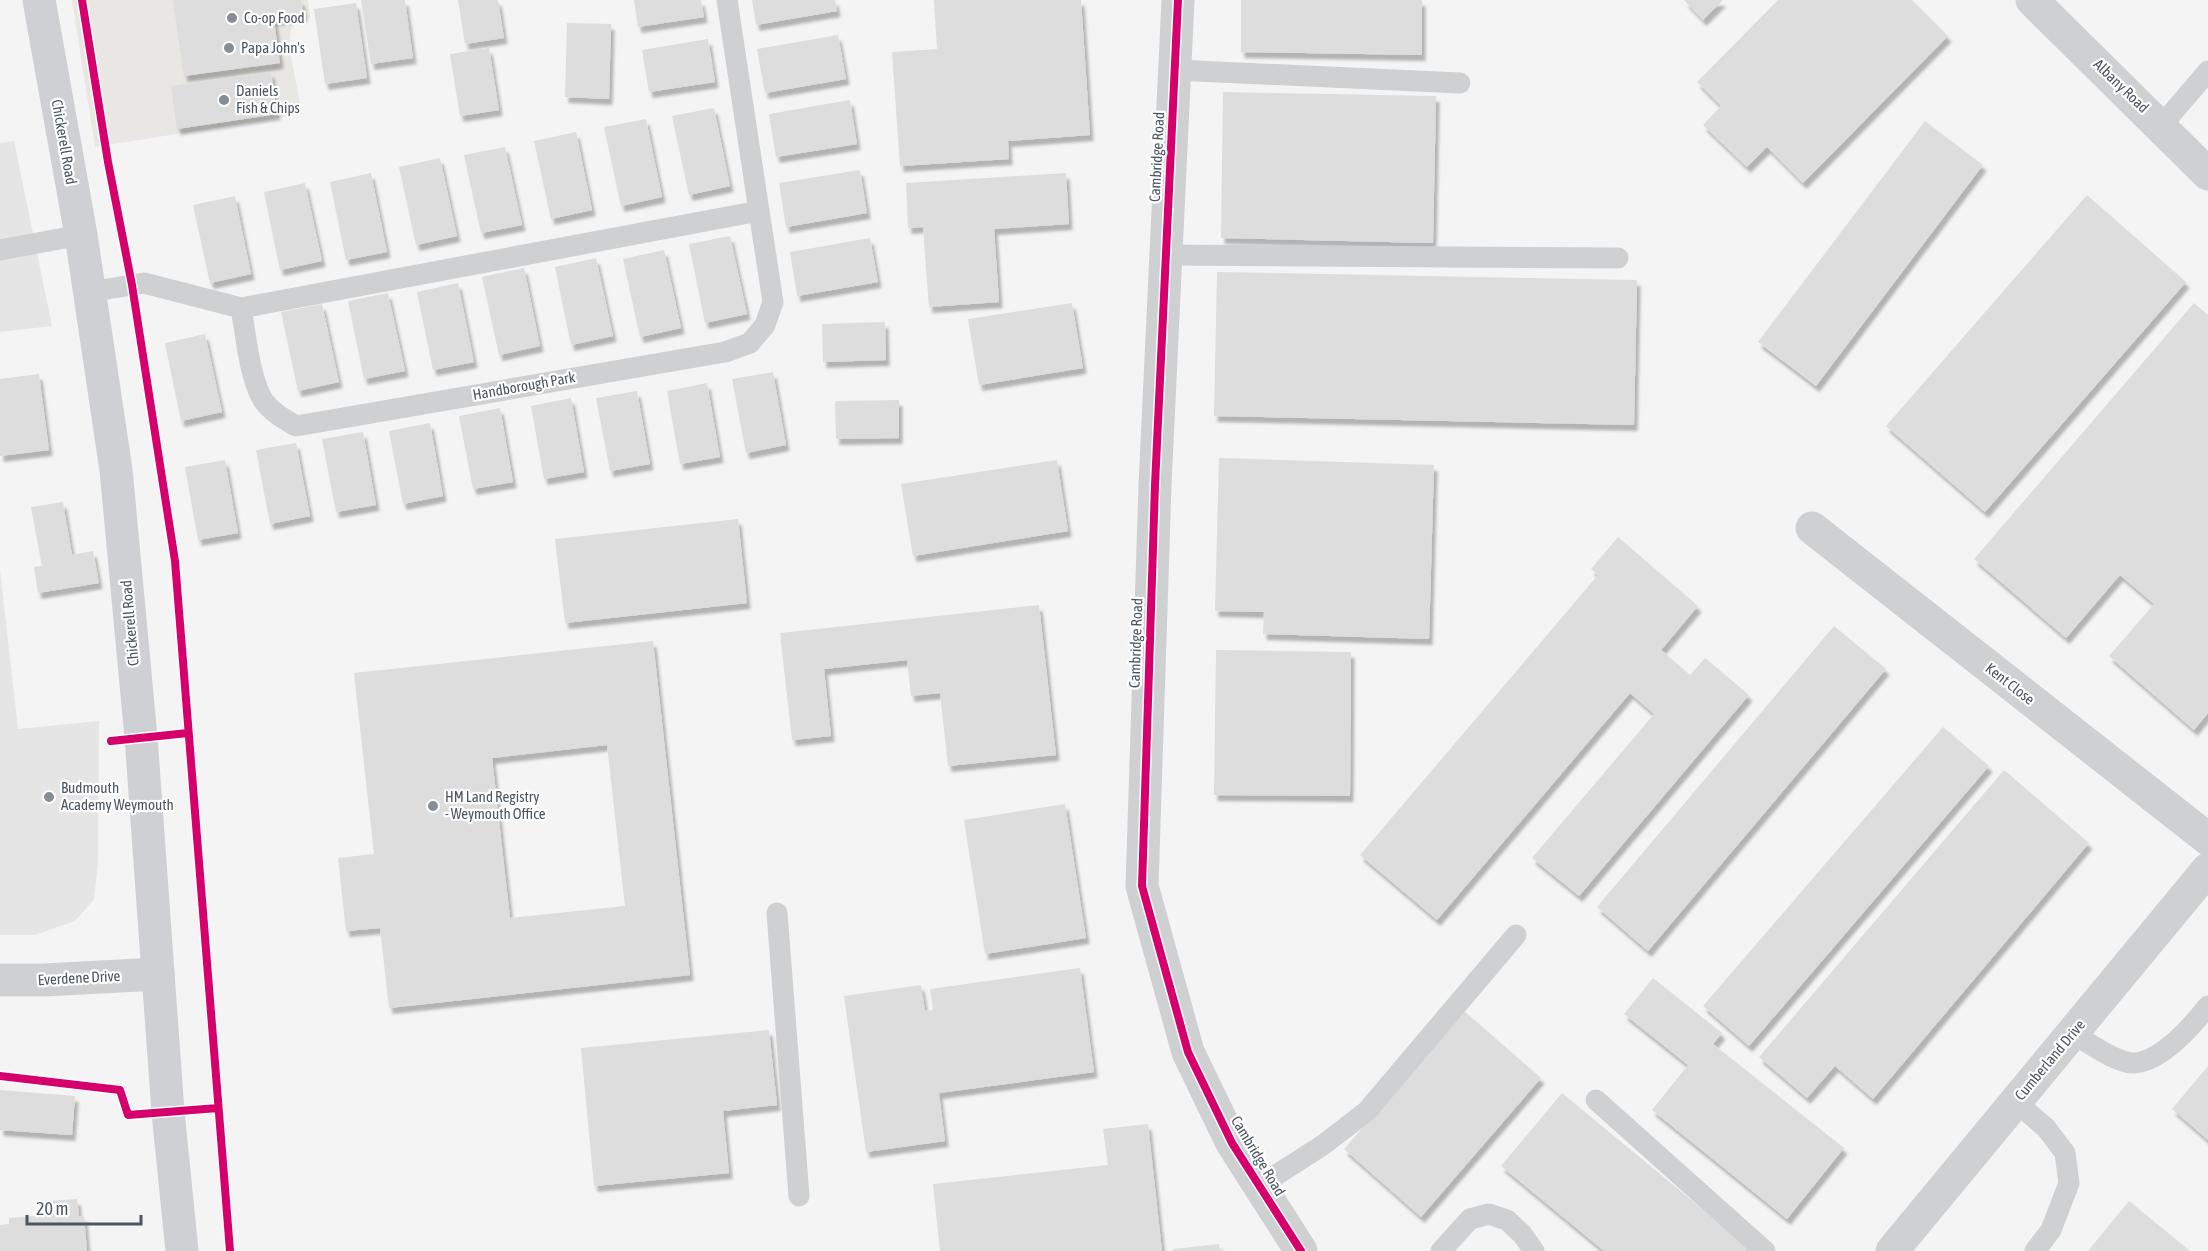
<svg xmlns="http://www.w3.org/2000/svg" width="2208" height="1251" viewBox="0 0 2208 1251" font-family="'Asap Condensed',sans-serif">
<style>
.commercial{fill:#e8e7e3}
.education{fill:#e6e5e6}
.building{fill:#ddddde;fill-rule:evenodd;filter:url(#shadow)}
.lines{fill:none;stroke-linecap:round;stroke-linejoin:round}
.lane{stroke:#ced0d2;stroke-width:21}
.street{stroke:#ced0d2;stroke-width:33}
.secondary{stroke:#ced0d4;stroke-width:33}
.cycleway-casing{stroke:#fff;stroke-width:11}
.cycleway{stroke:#d6006c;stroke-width:8}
.poi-dot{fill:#868d94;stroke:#fff;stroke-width:2}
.labels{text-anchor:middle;stroke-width:4.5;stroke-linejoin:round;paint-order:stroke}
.poi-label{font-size:15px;fill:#4a5661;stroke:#fff;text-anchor:start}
.street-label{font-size:15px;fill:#4a5661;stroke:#fff}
</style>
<defs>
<filter id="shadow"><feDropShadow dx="3.5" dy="6" stdDeviation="1.5" flood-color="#0004"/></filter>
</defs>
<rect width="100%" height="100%" fill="#f4f4f4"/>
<!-- commercial -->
<path class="commercial" d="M72 0H308L310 17 299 20 291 29 289 46 302 114 95 147Z"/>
<!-- education -->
<path class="education" d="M14 141 52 326 0 332V143Z
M0 570 18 729 99 721 98 864 94 899 75 921 35 935H0Z"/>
<!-- building -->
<path class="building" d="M173 0H301L304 15 274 20 280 63 184 76Z
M361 0H405L413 58 371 64Z
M458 0H498L504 38 465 44Z
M634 0H701L704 17 638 27Z
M752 0H835L837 11 756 25Z
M934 0H1081L1090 135 1008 141 1009 159 900 166 892 52 937 49Z
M1241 0H1422V55L1241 52Z
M1684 0H1723L1703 20Z
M1778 0H1912L1948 36 1803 183 1767 147 1747 167 1703 125 1721 106 1697 82Z
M356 3 367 78 325 84 314 9Z
M567 23 611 24 609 99 565 97Z
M838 35 846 79 765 93 757 49Z
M708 39 715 82 649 92 642 50Z
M489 48 499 110 460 116 450 54Z
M271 72 277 114 177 129 171 86Z
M1223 92 1436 96 1433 243 1221 238Z
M850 100 857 144 776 157 769 114Z
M714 108 730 186 689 195 672 116Z
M646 119 662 197 621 206 604 127Z
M1925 121 1983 165 1816 386 1758 342Z
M576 132 592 210 551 219 534 141Z
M505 147 522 225 481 233 464 155Z
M440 158 457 236 416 245 399 167Z
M860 170 867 213 786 227 779 183Z
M371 173 387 252 346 260 330 182Z
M1066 173 1069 224 994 229 999 302 929 307 923 227 908 228 906 183Z
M305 183 322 261 280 270 264 192Z
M2087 195 2186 282 1985 512 1886 426Z
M235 196 251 274 210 283 193 205Z
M730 236 747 314 705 323 689 244Z
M870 238 878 282 797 296 790 252Z
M664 250 681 328 640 337 623 259Z
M596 258 613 336 571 345 555 267Z
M524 268 540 346 499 355 482 277Z
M1217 272 1637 280 1634 425 1214 416Z
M458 283 474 362 433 370 417 292Z
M388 293 405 371 364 379 348 301Z
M1072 303 1083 368 979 385 968 319Z
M2194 303 2208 315V713L2194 730 2109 656 2154 604 2120 575 2066 638 1974 559Z
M322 304 339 382 298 391 281 312Z
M885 322 886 360 823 362 822 324Z
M205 334 222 412 181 421 165 343Z
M773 372 786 445 746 453 732 379Z
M39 374 49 450 0 456V379Z
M707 383 720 457 680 464 667 391Z
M637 391 650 464 610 471 596 398Z
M571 398 584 472 544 479 531 406Z
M899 400V438L836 439 835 401Z
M500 408 513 482 473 489 459 416Z
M430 423 443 496 403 504 389 431Z
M363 432 376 505 336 512 322 439Z
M296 443 310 516 270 524 256 450Z
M1219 458 1434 465 1429 639 1263 634 1264 612 1215 611Z
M225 460 238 533 198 540 185 467Z
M1057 460 1068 531 913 556 901 484Z
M63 502 72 555 93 551 99 583 38 593 34 567 42 566 31 507Z
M738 519 747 603 565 623 555 539Z
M1618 537 1698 606 1661 650 1690 675 1705 658 1749 695 1579 896 1532 858 1654 714 1630 693 1437 920 1360 855 1598 575 1591 569Z
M1039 605 1056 755 948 766 940 693 911 696 907 660 824 669 831 736 792 740 780 633Z
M1834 626 1886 669 1648 951 1597 907Z
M653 641 690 975 389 1008 380 928 346 931 338 858 374 854 354 673ZM607 745 625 906 510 918 492 758Z
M1216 650 1351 652 1350 796 1214 795Z
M1943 727 1989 766 1749 1046 1703 1006Z
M2004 770 2089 843 1873 1099 1835 1066 1807 1098 1759 1057Z
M1065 804 1086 938 985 954 964 820Z
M1080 968 1094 1072 939 1093 945 1141 866 1152 844 996 921 985 925 1011 933 1010 930 989Z
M1653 978 1722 1033 1713 1044 1844 1148 1787 1219 1652 1110 1688 1065 1624 1014Z
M1464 1011 1541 1078 1421 1217 1344 1149Z
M769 1030 777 1105 723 1111 729 1173 594 1186 581 1048Z
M2208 1066V1140L2172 1109Z
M0 1090 75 1096 72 1135 0 1130Z
M1562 1093 1748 1247 1745 1251H1604L1501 1166Z
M1148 1124 1162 1251H940L933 1184 1108 1165 1103 1129Z
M77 1199 79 1216H84L87 1251H0V1225L9 1224V1218L47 1215 46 1201Z
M2129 1201 2190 1251H2088Z
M1219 1244 1220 1251H1173V1249Z"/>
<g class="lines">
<!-- lane -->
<path class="lane" d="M1174 70 1460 83
M2161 126 2208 71
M0 250 81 235
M1165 255 1618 258
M89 292 144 283 241 308 759 211 727 0
M241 308C246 335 249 376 263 400 271 412 284 419 296 426L725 352 750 343 765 325 773 302 759 211
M777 913 799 1196
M2072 1033C2088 1042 2117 1064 2135 1063 2162 1061 2193 1025 2208 1006
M1596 1100 1765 1251
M2016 1102 2046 1128 2065 1153 2069 1183 2051 1230 2035 1251
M1259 1186 1323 1145 1367 1111 1516 935
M1441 1251 1470 1219 1489 1214 1507 1220 1522 1234 1534 1251"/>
<!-- street -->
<path class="street" d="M1178 0 1155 485 1142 886 1188 1052 1232 1143 1301 1251
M2032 0 2208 174
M1812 528 2208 839
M0 980H44L158 974
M1892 1251 2208 869"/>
<!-- secondary -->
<path class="secondary" d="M39 0 81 235 116 470 141 737 168 1112 182 1251"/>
<!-- cycleway casing -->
<g class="cycleway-casing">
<path id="cycleway" d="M82 0 108 162 132 285 175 561 230 1251
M1178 0 1155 485 1142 886 1188 1052 1232 1143 1301 1251
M111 741 188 733
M0 1076 120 1090 128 1115 218 1108"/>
</g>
<!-- cycleway -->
<use href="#cycleway" class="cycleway"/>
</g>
<!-- markers -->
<g class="poi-dot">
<circle cx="232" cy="18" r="6"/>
<circle cx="229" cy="48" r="6"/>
<circle cx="224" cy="100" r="6"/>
<circle cx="49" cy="797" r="6"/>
<circle cx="433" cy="806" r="6"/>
</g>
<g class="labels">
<!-- poi labels -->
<g class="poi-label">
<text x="244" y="23">Co-op Food</text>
<text x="241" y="53">Papa John's</text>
<text x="236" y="96">Daniels<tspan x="236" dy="17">Fish &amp; Chips</tspan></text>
<text x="61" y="793">Budmouth<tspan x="61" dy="17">Academy Weymouth</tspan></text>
<text x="445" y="802">HM Land Registry<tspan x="445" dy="17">- Weymouth Office</tspan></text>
</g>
<!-- street labels -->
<g class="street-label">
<text transform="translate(2121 86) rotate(44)" y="5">Albany Road</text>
<text transform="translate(64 142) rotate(80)" y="5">Chickerell Road</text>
<text transform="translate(1157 157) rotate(-87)" y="5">Cambridge Road</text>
<text transform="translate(524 386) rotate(-10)" y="5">Handborough Park</text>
<text transform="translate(130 623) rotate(-95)" y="5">Chickerell Road</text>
<text transform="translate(1136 643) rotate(-88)" y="5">Cambridge Road</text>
<text transform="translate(2010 684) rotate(38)" y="5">Kent Close</text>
<text transform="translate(79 978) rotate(-3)" y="5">Everdene Drive</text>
<text transform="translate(2050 1060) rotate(-50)" y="5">Cumberland Drive</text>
<text transform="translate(1258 1156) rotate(59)" y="5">Cambridge Road</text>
</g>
</g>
<!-- scale -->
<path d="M27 1215v9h114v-9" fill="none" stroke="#4a5661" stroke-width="3"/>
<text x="36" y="1215" font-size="18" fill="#4a5661" stroke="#ffffff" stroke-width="4.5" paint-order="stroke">20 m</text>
</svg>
